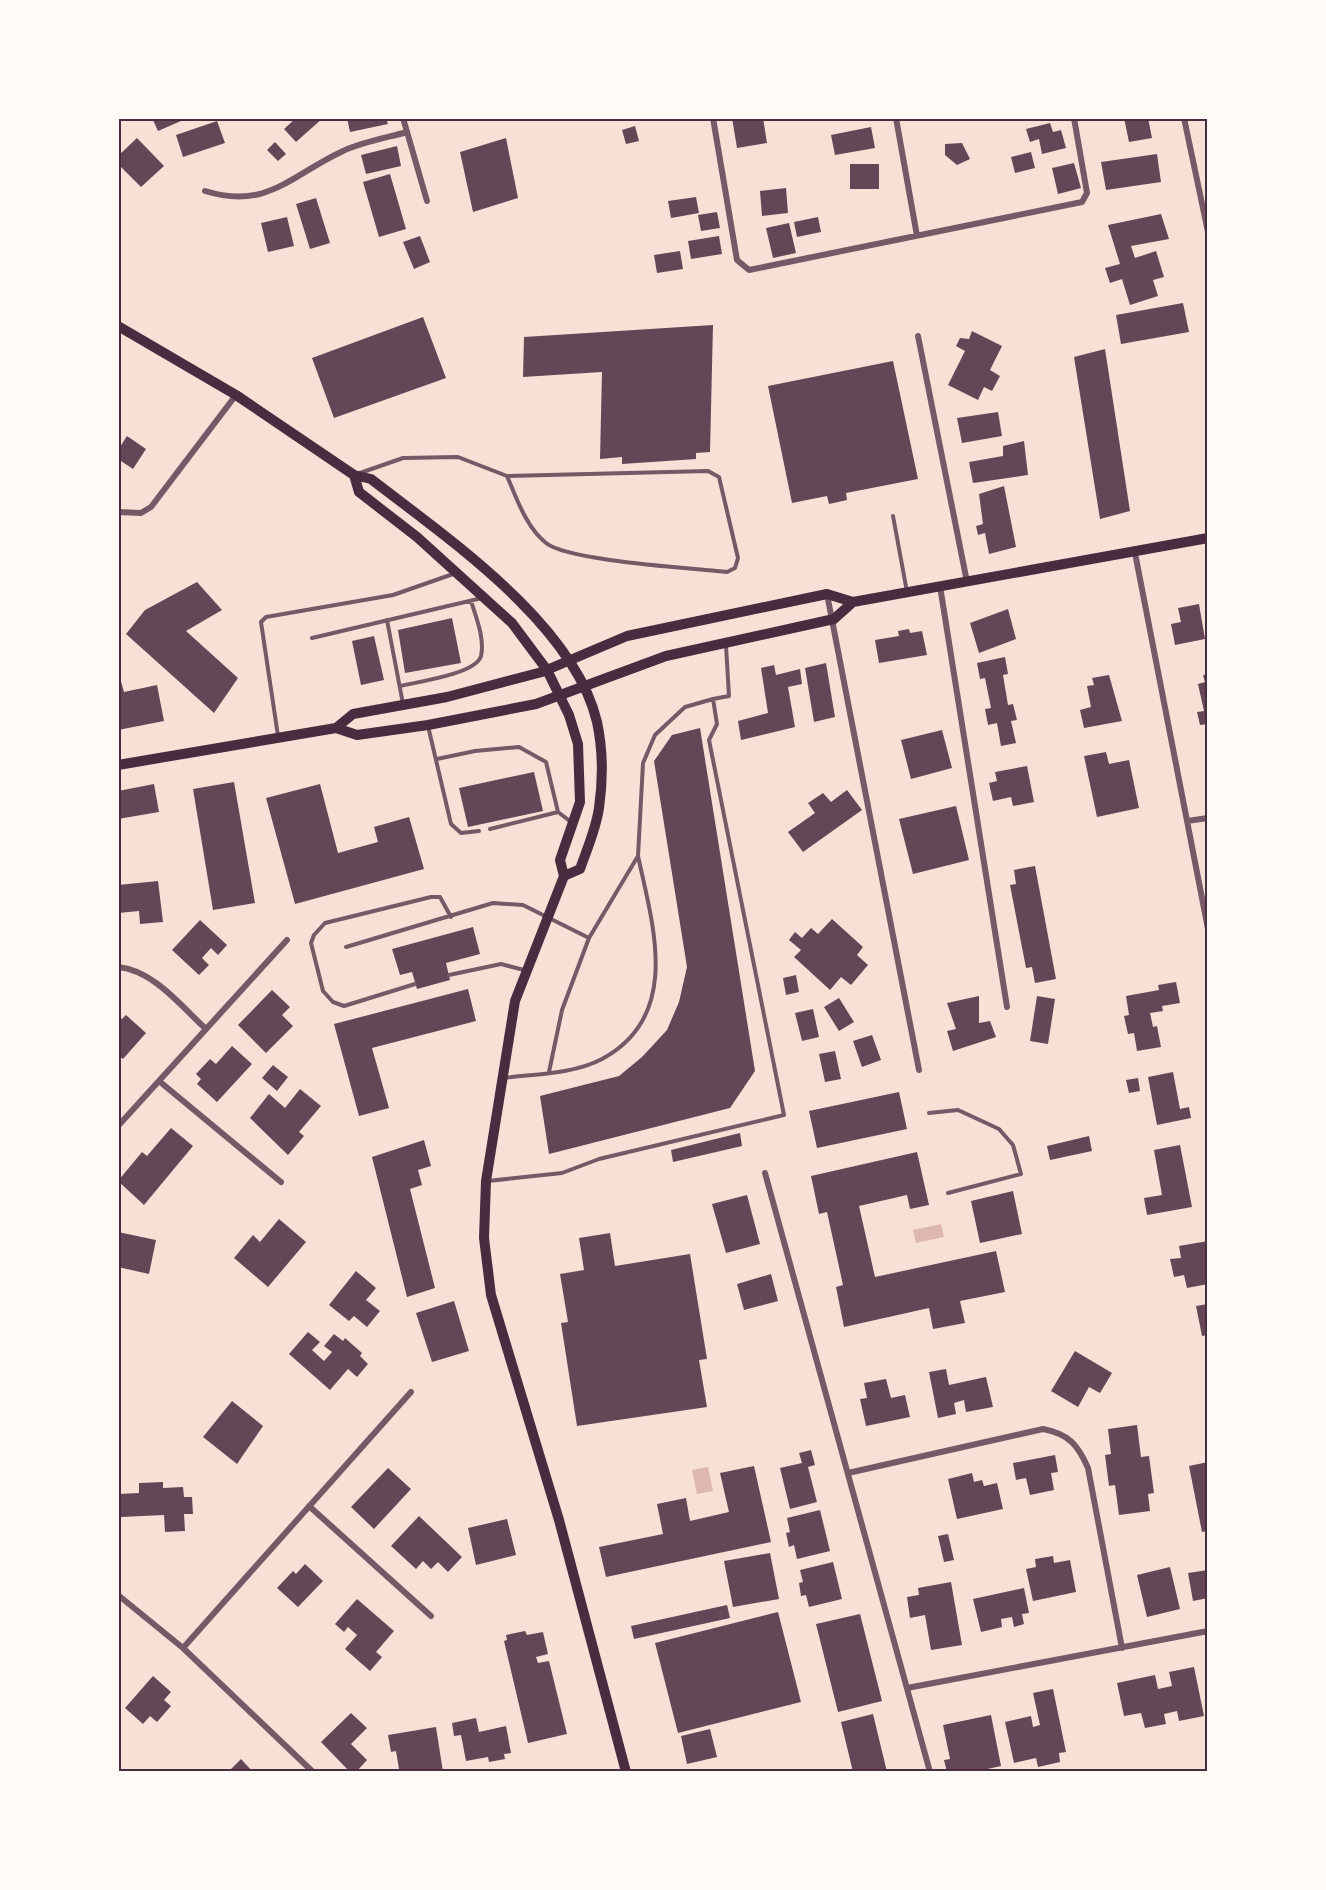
<svg xmlns="http://www.w3.org/2000/svg" width="1326" height="1890" viewBox="0 0 1326 1890" font-family="'Open Sans',sans-serif">
<style>
.water{fill:#dcb8b0}
.building{fill:#644757}
.lines{fill:none;stroke-linecap:round;stroke-linejoin:round}
.service{stroke:#755966;stroke-width:4}
.minor{stroke:#755966;stroke-width:6}
.secondary{stroke:#4a2c40;stroke-width:10}
.neatline{fill:none;stroke:#4a2c40;stroke-width:2}
</style>
<rect width="100%" height="100%" fill="#f7e1d7"/>
<!-- water -->
<path class="water" d="M941 1224 944 1237 916 1243 913 1230Z
M708 1467 713 1491 697 1494 692 1470Z"/>
<!-- building -->
<path class="building" d="M156 118H179L181 121 158 131 153 120Z
M296 118H323L296 142 284 129Z
M347 118H386L388 124 350 132Z
M732 118H763L767 143 737 148Z
M1124 118H1148L1152 138 1129 142Z
M217 121 225 143 183 157 176 135Z
M1050 123 1053 132 1061 130 1066 148 1042 154 1039 139 1030 142 1026 129Z
M635 126 639 141 626 144 622 130Z
M871 127 875 148 835 155 831 135Z
M137 138 164 166 141 187 118 164V156Z
M506 138 518 198 473 212 460 152Z
M275 142 286 154 278 161 267 150Z
M962 143 970 159 957 165 945 155V144Z
M397 146 401 166 366 174 361 155Z
M1031 152 1035 168 1015 173 1011 157Z
M1157 154 1161 182 1106 190 1101 162Z
M1074 163 1081 188 1058 194 1052 168Z
M850 164H879V189H850Z
M390 174 406 229 379 237 363 182Z
M786 188 788 213 762 216 760 191Z
M696 197 699 213 671 218 668 201Z
M316 198 330 243 310 249 296 204Z
M717 212 720 228 701 231 698 215Z
M1161 214 1169 239 1131 246 1135 258 1156 251 1164 277 1153 280 1158 296 1130 305 1122 279 1110 283 1105 268 1120 264 1108 225Z
M287 217 294 246 268 252 261 223Z
M818 217 821 232 797 237 794 222Z
M789 223 796 253 773 258 766 228Z
M420 236 430 262 414 269 403 242Z
M719 236 722 254 691 259 688 241Z
M680 251 683 269 657 273 654 255Z
M1183 303 1189 332 1121 344 1116 315Z
M423 317 446 378 334 418 312 358Z
M713 325 710 452 696 453V459L622 464V457L600 459 602 372 523 377 524 337Z
M972 331 1002 346 990 370 1000 376 992 391 984 387 978 400 948 385 965 351 956 346 960 338 969 339Z
M1105 349 1130 511 1100 519 1074 357Z
M893 361 918 479 846 493 847 500 829 504 827 496 792 503 768 386Z
M998 412 1002 436 962 443 957 418Z
M127 436 146 449 133 469 118 459V450Z
M1024 441 1028 475 973 483 969 462 1003 456V446Z
M1004 486 1016 547 989 554 985 533 978 535 976 526 983 524 979 494Z
M197 582 222 610 186 631 238 678 214 713 126 634 145 610Z
M1199 604 1205 639 1175 645 1171 624 1181 622 1178 608Z
M1008 609 1016 639 979 653 970 623Z
M452 618 461 663 405 673 398 630Z
M909 629 910 633 922 631 927 655 879 663 875 640 899 636 898 631Z
M374 636 384 680 361 685 352 641Z
M1005 657 1008 674 1003 675 1008 705 1013 704 1017 720 1011 721 1016 743 1001 746 997 723 988 725 985 709 991 708 985 678 980 679 977 663Z
M826 663 835 717 814 722 805 668Z
M774 665 776 675 800 669 802 684 788 687 795 727 741 740 738 721 768 713 761 668Z
M118 671 124 692 157 685 164 721 118 730Z
M1208 674V724L1200 725 1197 712 1204 711 1198 684 1205 682 1203 675Z
M1109 675 1122 721 1084 728 1080 710 1091 707 1087 686 1094 685 1092 678Z
M700 728 755 1071 730 1108 549 1154 540 1096 619 1076 642 1057 667 1030 679 1002 687 967 654 761 672 735Z
M942 730 952 768 911 779 901 740Z
M1106 752 1109 764 1129 760 1139 808 1097 817 1084 756Z
M1027 766 1034 802 1013 806 1011 797 993 801 989 783 997 781 995 772Z
M534 772 543 811 468 827 459 788Z
M234 782 255 903 213 910 193 789Z
M154 784 159 812 118 819V791Z
M320 784 338 853 378 842 374 827 409 817 424 869 295 904 266 798Z
M847 790 862 810 803 852 788 832 815 813 808 803 823 793 831 802Z
M956 806 969 860 913 874 899 819Z
M1035 866 1056 979 1035 983 1032 967 1026 968 1010 885 1016 884 1014 870Z
M158 881 163 922 140 924 139 911 118 913V885Z
M832 919 863 947 857 955 868 965 851 985 841 977 830 990 794 957 801 950 789 940 795 932 802 938 811 928 818 934Z
M200 920 227 945 218 955 211 948 202 958 209 965 199 975 172 950Z
M473 927 480 954 446 963 450 980 417 989 412 972 400 975 392 949Z
M796 975 799 992 786 995 783 978Z
M1176 982 1180 1003 1162 1006 1163 1011 1150 1013 1153 1027 1157 1026 1161 1047 1137 1051 1134 1033 1128 1034 1124 1016 1129 1015 1126 996 1159 990 1158 985Z
M468 989 476 1021 372 1048 389 1108 359 1116 334 1024Z
M272 990 290 1007 282 1015 293 1026 266 1053 238 1025Z
M979 996V1023L990 1021 996 1037 953 1051 947 1031 956 1029 947 1003Z
M1037 996 1055 999 1048 1044 1030 1041Z
M839 998 854 1022 839 1031 824 1007Z
M813 1009 819 1037 802 1041 795 1013Z
M126 1015 146 1033 123 1059 118 1055V1016L122 1019Z
M872 1035 881 1060 862 1067 853 1041Z
M232 1046 252 1064 217 1102 197 1084 201 1079 196 1074 210 1059 216 1064Z
M835 1051 841 1079 825 1082 819 1054Z
M273 1065 288 1077 277 1091 262 1078Z
M1173 1072 1180 1109 1189 1107 1191 1118 1157 1125 1148 1077Z
M1138 1078 1140 1091 1129 1093 1126 1080Z
M300 1089 321 1106 299 1132 304 1136 288 1155 250 1118 269 1094 285 1108Z
M899 1092 907 1129 817 1148 809 1111Z
M171 1128 193 1146 144 1205 118 1181 142 1152 147 1156Z
M740 1133 742 1146 673 1162 671 1150Z
M1089 1136 1092 1151 1050 1160 1047 1146Z
M424 1140 431 1166 418 1170 422 1185 410 1189 435 1288 407 1297 372 1157Z
M1180 1145 1192 1207 1147 1215 1144 1198 1162 1195 1154 1150Z
M917 1152 929 1205 910 1209 907 1195 859 1206 875 1277 996 1251 1005 1292 960 1301 965 1323 933 1329 929 1308 844 1327 836 1287 843 1285 827 1212 819 1214 811 1176Z
M1013 1191 1022 1234 980 1243 971 1201Z
M747 1195 760 1244 726 1253 712 1204Z
M279 1219 306 1242 268 1287 234 1258 253 1235 260 1242Z
M118 1232 156 1240 149 1274 118 1267Z
M610 1233 615 1266 690 1254 707 1359 699 1360 707 1407 577 1426 561 1323 568 1322 560 1274 584 1270 579 1238Z
M1208 1241V1284L1187 1288 1184 1275 1174 1277 1170 1259 1181 1258 1179 1246Z
M356 1271 376 1288 366 1300 380 1311 367 1327 354 1316 349 1321 329 1305Z
M771 1274 778 1301 744 1310 737 1284Z
M454 1301 469 1351 432 1362 416 1313Z
M1208 1304V1335L1202 1336 1196 1306Z
M308 1332 320 1342 312 1350 324 1361 332 1352 324 1346 334 1334 343 1341 345 1338 362 1353 360 1356 368 1364 357 1377 348 1369 330 1390 289 1354Z
M1075 1351 1112 1373 1100 1393 1089 1387 1078 1407 1051 1391Z
M946 1369 949 1385 986 1377 993 1407 966 1412 964 1400 954 1403 956 1414 938 1418 929 1372Z
M886 1379 891 1398 905 1395 910 1417 866 1426 860 1399 867 1398 864 1383Z
M232 1401 263 1426 237 1464 203 1437Z
M1137 1425 1141 1457 1149 1456 1154 1493 1148 1494 1150 1511 1119 1515 1115 1485 1109 1486 1105 1455 1111 1454 1108 1429Z
M811 1450 815 1465 808 1467 817 1502 790 1509 780 1468 802 1463 799 1453Z
M1055 1455 1058 1472 1051 1473 1054 1490 1030 1495 1026 1478 1016 1480 1013 1463Z
M1208 1462V1531L1202 1532 1189 1466Z
M754 1466 771 1542 606 1577 599 1547 663 1534 657 1504 686 1498 690 1521 729 1512 720 1473Z
M388 1468 411 1489 374 1529 351 1507Z
M972 1473 974 1482 982 1480 984 1486 997 1483 1003 1509 957 1519 948 1479Z
M163 1482V1488L183 1487 184 1497H192L193 1514H184L185 1531 165 1532 164 1515 121 1517 119 1494 139 1493V1483Z
M820 1510 830 1551 797 1559 794 1545 789 1547 786 1533 790 1532 787 1518Z
M419 1516 462 1557 448 1572 438 1562 431 1569 423 1561 416 1569 391 1546Z
M507 1519 516 1555 476 1565 468 1528Z
M948 1534 954 1560 944 1562 938 1536Z
M770 1553 779 1599 733 1607 724 1561Z
M1053 1556 1054 1563 1070 1560 1076 1592 1033 1601 1026 1569 1036 1567 1035 1559Z
M833 1562 842 1599 809 1607 806 1595 801 1596 799 1583 803 1582 800 1570Z
M305 1564 323 1581 298 1607 277 1588 293 1571 296 1574Z
M1170 1567 1180 1609 1147 1617 1137 1575Z
M1208 1570V1598L1193 1601 1188 1573Z
M951 1582 962 1645 931 1650 925 1615 910 1618 907 1597 919 1595 918 1588Z
M1024 1588 1029 1613 1022 1614 1024 1624 1014 1627 1012 1617 1001 1619 1002 1627 981 1632 973 1599Z
M357 1599 394 1631 376 1652 382 1657 370 1671 345 1649 357 1635 348 1627 344 1632 335 1624Z
M727 1605 730 1618 634 1639 631 1626Z
M778 1612 801 1702 678 1733 655 1643Z
M860 1614 882 1701 838 1712 816 1624Z
M525 1631 527 1635 543 1632 548 1654 536 1657 538 1663 549 1661 567 1734 528 1743 504 1641 507 1640 506 1635Z
M1194 1667 1204 1716 1179 1721 1177 1711 1164 1714 1166 1724 1145 1728 1141 1713 1124 1716 1117 1683 1155 1675 1158 1689 1172 1686 1169 1672Z
M153 1676 171 1692 164 1700 171 1706 157 1722 150 1716 143 1724 125 1708Z
M1053 1689 1066 1752 1059 1753 1060 1762 1038 1767 1036 1758 1014 1763 1005 1722 1031 1716 1033 1727 1040 1725 1033 1693Z
M351 1713 367 1728 351 1744 367 1760 356 1772H350L321 1742Z
M873 1714 887 1772H853L841 1722Z
M991 1715 1001 1766 974 1772H947L944 1760 950 1759 943 1725Z
M476 1718 479 1732 506 1726 511 1753 504 1754 505 1759 489 1762 488 1757 466 1761 461 1735 454 1736 452 1723Z
M436 1727 443 1772 399 1769 396 1751 391 1752 388 1735Z
M710 1729 717 1757 687 1764 681 1736Z
M241 1759 253 1772 230 1770Z"/>
<g class="lines">
<!-- service -->
<path class="service" d="M360 473 403 458 458 457 507 476 708 471 719 477 738 558 735 568 727 572C692 568 568 561 546 543 526 527 517 499 507 476
M893 516 907 592
M387 620 403 704
M312 638 482 598
M400 686C417 682 476 674 481 656 485 639 476 617 471 601
M428 726 451 824 461 833 479 831
M278 736 261 622 266 617 393 595 456 573
M437 759 475 751 519 747 546 762 558 812 571 822
M490 829 558 812
M346 947 493 903 523 905 589 938
M449 975 501 964 524 970
M415 984 344 1006 333 1002 323 991 311 943 314 935 325 923 431 897H440L451 917
M549 1072 562 1010 589 938 638 856 643 763 655 735 685 707 713 699
M504 1078C534 1074 574 1074 602 1059 682 1016 653 926 638 856
M929 1113 958 1110 999 1129 1013 1145 1021 1174 948 1193
M488 1181 562 1173 599 1159 784 1115 709 740 717 724 713 699 729 696 726 646"/>
<!-- minor -->
<path class="minor" d="M403 118 427 201
M713 118 737 260 749 270 1082 202 1087 193 1074 118
M896 118 917 236
M1184 118 1208 232
M205 191C267 210 290 176 341 152 361 142 386 138 407 132
M918 336 967 582
M118 512 141 513 151 507 236 395
M1135 553 1208 929
M940 586 1007 1007
M827 594 919 1070
M1187 821 1208 818
M118 967C153 970 181 1006 206 1029
M159 1081 281 1182
M118 1126 287 940
M765 1173 930 1772
M848 1473 1043 1429C1069 1434 1078 1445 1088 1468L1122 1648
M309 1506 431 1616
M118 1595 183 1648 313 1772
M183 1648 411 1392
M907 1688 1208 1631"/>
<!-- secondary -->
<path class="secondary" d="M118 326 236 395 354 475 371 479C447 538 574 624 597 722 603 750 603 780 599 808 596 829 587 849 580 869L564 876
M354 475 359 492 417 537 512 623 547 670 569 715 578 744 580 802 560 860 564 876 515 1001 486 1181 484 1238 491 1295 559 1520 626 1772
M336 728 353 714 447 697 542 672 627 636 827 594 853 602 1208 538
M118 765 336 728 357 735 428 725 536 704 666 656 834 619 853 602"/>
</g>
<!-- border -->
<rect width="1326" height="1890" fill="none" stroke="#fffaf5" stroke-width="240"/>
<rect x="120" y="120" width="1086" height="1650" class="neatline"/>
</svg>
